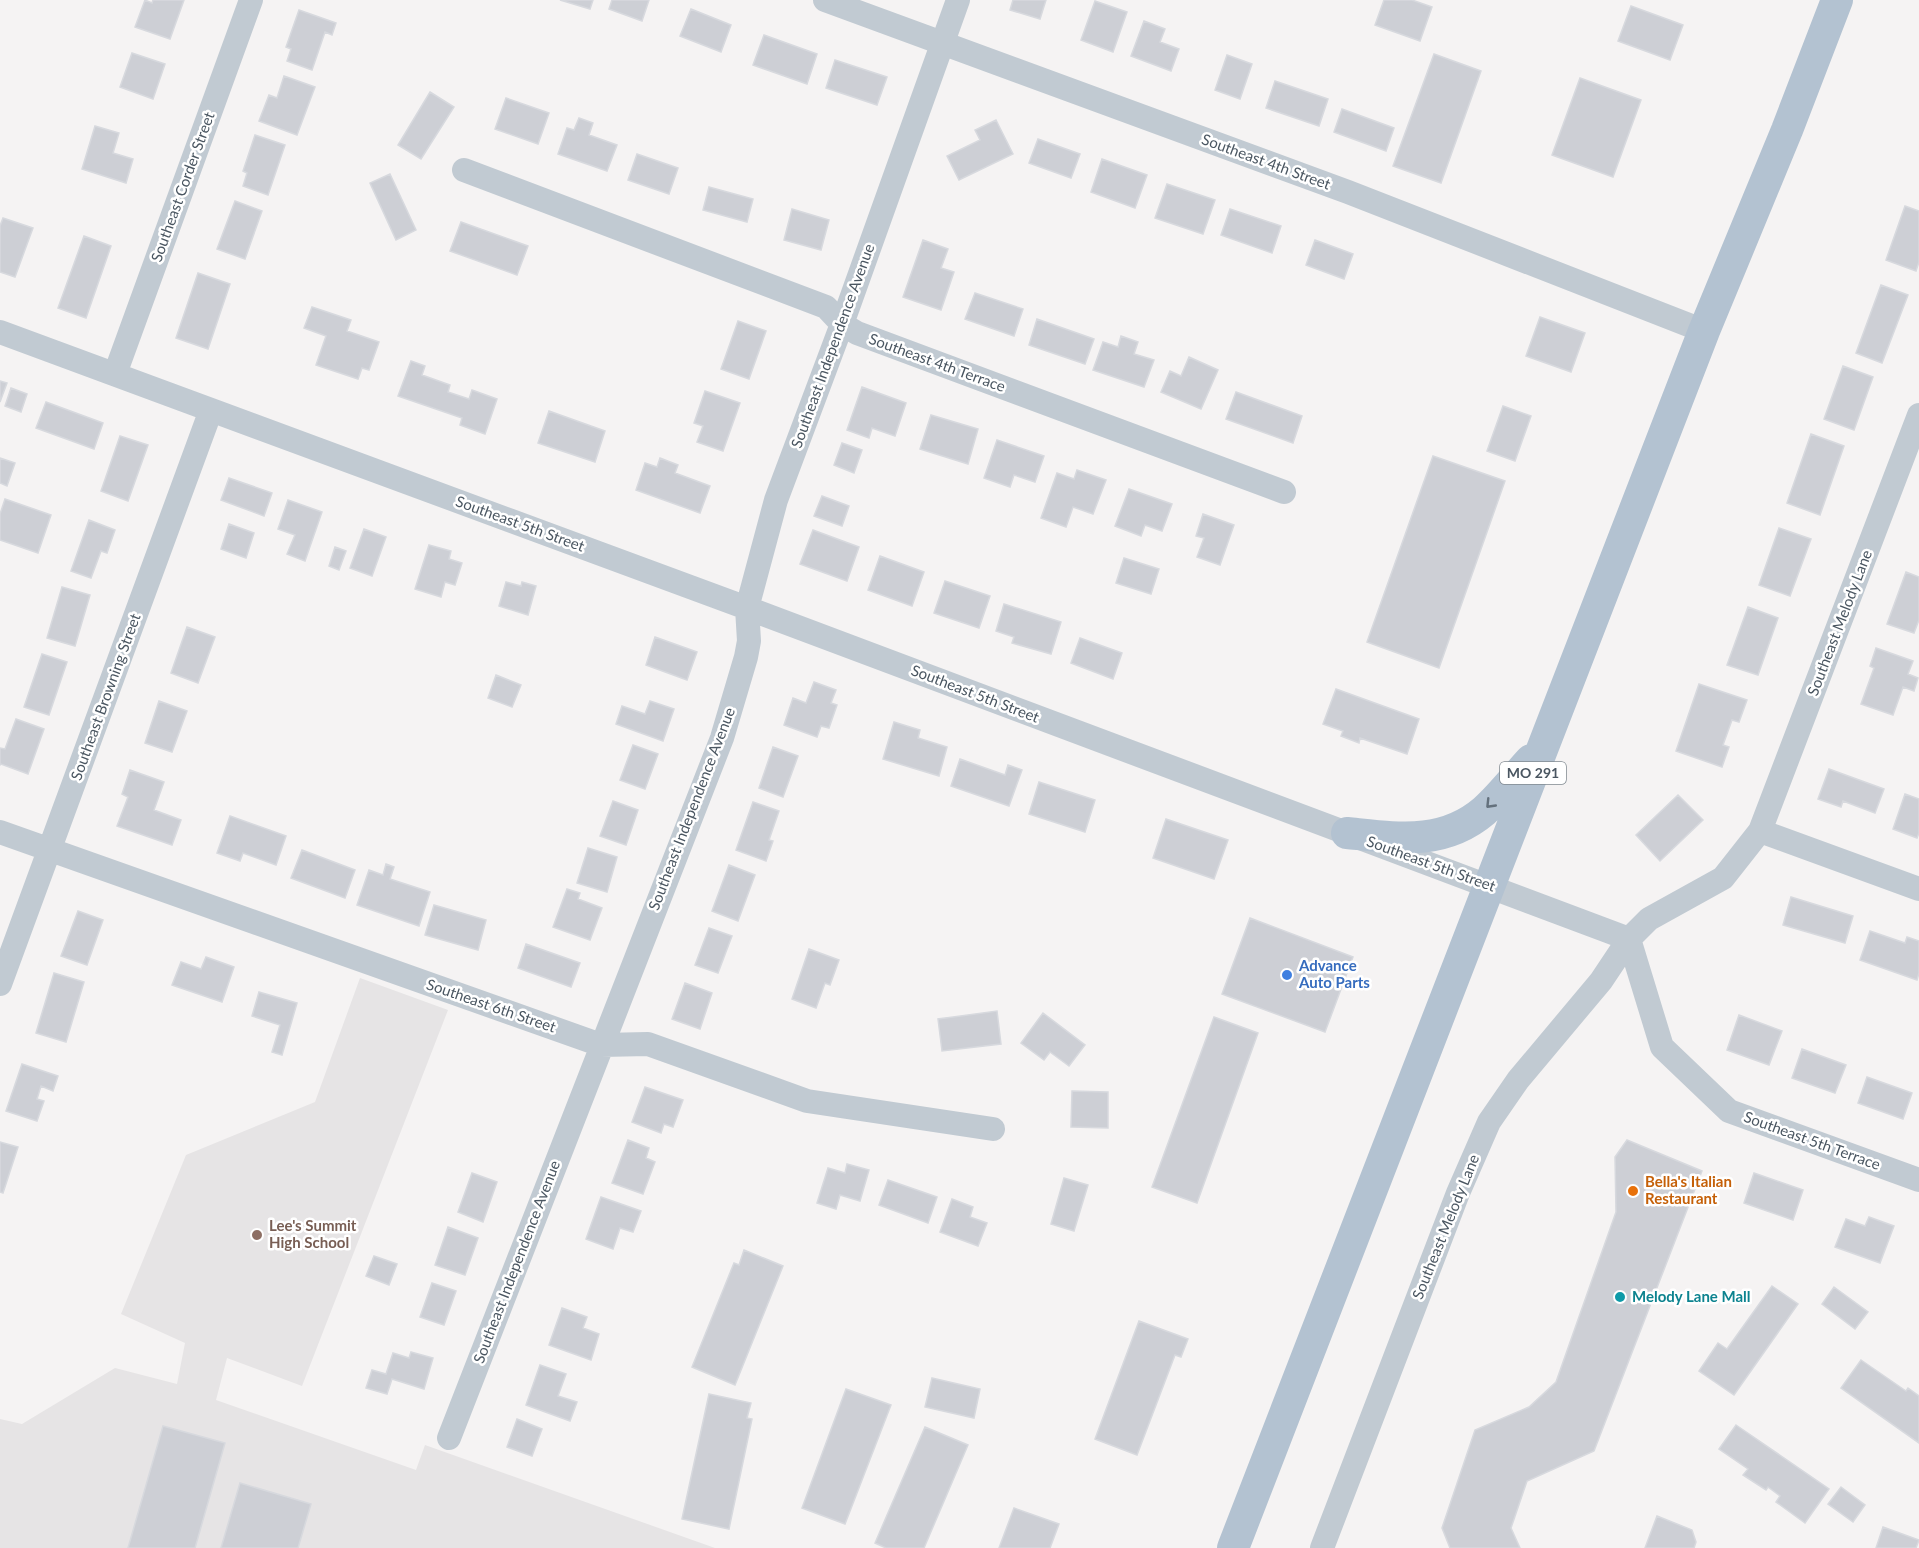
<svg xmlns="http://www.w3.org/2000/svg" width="1919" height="1548" viewBox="0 0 1919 1548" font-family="Lato,sans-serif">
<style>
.education{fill:#e6e4e5}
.building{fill:#cdcfd5;stroke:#d7d9de;stroke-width:1.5}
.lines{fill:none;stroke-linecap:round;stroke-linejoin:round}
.minor{stroke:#c1cad2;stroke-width:24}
.major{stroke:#b3c2d1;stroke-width:32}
.oneway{stroke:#64717d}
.shop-dot{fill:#3f7fe0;stroke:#fff;stroke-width:2}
.food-dot{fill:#e8710a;stroke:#fff;stroke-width:2}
.education-dot{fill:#8d6e63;stroke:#fff;stroke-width:2}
.culture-dot{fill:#0f9aa8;stroke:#fff;stroke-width:2}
.labels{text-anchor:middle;stroke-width:5;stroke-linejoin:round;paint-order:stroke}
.shield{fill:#fff;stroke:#808990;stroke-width:1.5}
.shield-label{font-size:14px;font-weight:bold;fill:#4a5661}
.street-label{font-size:15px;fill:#4a5661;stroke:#fff}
.shop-label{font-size:15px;font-weight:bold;fill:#366cbe;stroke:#fff;text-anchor:start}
.food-label{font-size:15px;font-weight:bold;fill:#c56008;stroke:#fff;text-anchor:start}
.education-label{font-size:15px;font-weight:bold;fill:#785e54;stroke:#fff;text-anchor:start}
.culture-label{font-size:15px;font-weight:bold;fill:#0d838f;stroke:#fff;text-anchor:start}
</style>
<rect width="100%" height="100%" fill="#f5f3f3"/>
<!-- education -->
<path class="education" d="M360 978 448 1010 302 1386 227 1358 216 1400 416 1470 425 1445 715 1548H0V1419L22 1424 115 1368 177 1384 185 1343 121 1314 186 1155 315 1102Z"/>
<!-- building -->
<path class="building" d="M145 0 152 3 153 0H184L170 39 135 27Z
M560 0H593L590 9Z
M612 0H649L642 21 609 9Z
M1013 0H1046L1040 19 1010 10Z
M1384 0H1412L1432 7 1420 41 1375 25Z
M1095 1 1127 12 1113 52 1081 40Z
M1631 6 1683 25 1670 60 1618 41Z
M691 9 731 25 721 52 680 36Z
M299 10 336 23 332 35 325 32 312 70 287 61 291 49 286 47Z
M1144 21 1165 29 1160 42 1179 49 1171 71 1131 56Z
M764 35 817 54 807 84 753 65Z
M132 53 165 64 153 99 120 87Z
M1434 54 1481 71 1441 183 1393 166Z
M1227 55 1252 64 1240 99 1215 90Z
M835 60 887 77 877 105 826 88Z
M284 76 315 87 297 135 259 121 269 95 277 98Z
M1580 78 1641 100 1613 177 1552 155Z
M1275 81 1328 99 1319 126 1266 108Z
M430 92 454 107 421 159 398 145Z
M506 98 549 113 538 144 495 129Z
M1342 109 1394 128 1386 151 1334 132Z
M579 118 593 123 589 135 617 145 607 171 558 154 567 128 574 130Z
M996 120 1013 154 959 180 947 156 980 140 975 130Z
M95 126 119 133 113 153 133 159 126 183 82 169Z
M255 135 285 145 268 195 243 186 247 173 243 171Z
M1038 139 1080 154 1071 178 1029 163Z
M637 154 678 168 669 194 628 180Z
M1102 159 1147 175 1135 208 1091 192Z
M390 174 416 230 396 240 370 183Z
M1167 184 1215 200 1203 234 1155 218Z
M709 187 753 199 747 222 703 210Z
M235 201 262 211 245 259 217 249Z
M1905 206 1919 211V262L1916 271 1886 260Z
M792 209 829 220 821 250 784 240Z
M1230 209 1281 226 1272 253 1221 235Z
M3 218 33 228 15 277 0 272V226Z
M461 222 528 246 517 275 450 251Z
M84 236 111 246 86 318 58 308Z
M923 240 948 249 941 268 954 272 941 310 903 297Z
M1315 240 1353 254 1344 279 1306 265Z
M198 273 230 284 208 349 176 338Z
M1881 285 1908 295 1882 363 1856 353Z
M975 293 1023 309 1014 336 965 319Z
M312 307 351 320 347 331 379 342 369 370 362 368 358 379 316 365 326 336 304 328Z
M1540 317 1585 333 1571 372 1526 356Z
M1037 319 1094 339 1085 364 1029 345Z
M738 321 766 331 749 379 721 369Z
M1121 336 1138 342 1134 354 1154 360 1144 387 1093 370 1103 342 1118 347Z
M1189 357 1218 370 1201 409 1161 392 1170 371 1181 376Z
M411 361 425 366 422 375 450 385 448 392 469 399 472 390 497 399 485 434 460 425 462 418 398 396Z
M1843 366 1873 377 1854 430 1824 419Z
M0 381 7 383 0 402Z
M862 387 906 403 895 436 872 428 869 438 847 430Z
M11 388 27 394 21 412 5 406Z
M705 391 740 403 723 451 697 442 703 426 694 423Z
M1236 392 1302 416 1293 443 1226 419Z
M46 402 103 423 94 449 36 428Z
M1503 406 1531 416 1515 461 1487 451Z
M549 411 605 431 595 462 538 443Z
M931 415 978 429 968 464 920 449Z
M1811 434 1844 446 1820 515 1787 503Z
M120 436 148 445 128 501 101 491Z
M997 440 1044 456 1035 482 1014 475 1010 487 984 478Z
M842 443 862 450 854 473 834 465Z
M1433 456 1505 481 1439 668 1367 642Z
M0 458 15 463 7 486 0 483Z
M660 458 678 465 675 473 710 486 700 513 636 490 645 463 657 467Z
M1077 470 1106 480 1093 514 1073 507 1066 527 1041 518 1057 473 1074 479Z
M229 478 272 493 264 516 221 500Z
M1129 489 1172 504 1162 531 1145 525 1141 536 1115 526Z
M822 496 849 506 842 526 814 516Z
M5 499 51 515 38 553 0 540V514Z
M288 500 322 512 305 561 287 554 295 535 278 529Z
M1203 514 1234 525 1220 565 1197 557 1204 538 1196 536Z
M89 520 115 530 107 553 101 551 91 578 71 571Z
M229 524 254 533 246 558 221 549Z
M1779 528 1811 539 1790 596 1759 585Z
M364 529 386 537 372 576 350 568Z
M813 530 859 547 847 581 800 564Z
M429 545 451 551 449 559 462 563 455 585 445 582 441 597 415 589Z
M335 547 346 551 339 570 329 566Z
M880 556 924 572 912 606 868 590Z
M1124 558 1159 569 1151 594 1116 583Z
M1906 572 1919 577V620L1914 633 1887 624Z
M945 581 990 596 979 628 934 613Z
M506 582 521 586 522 582 536 586 528 615 499 606Z
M62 587 90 595 75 646 47 638Z
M1004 604 1061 622 1051 654 1012 643 1014 637 996 631Z
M1748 607 1778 618 1758 675 1727 665Z
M187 627 215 637 198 683 171 673Z
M655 637 697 652 687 680 646 665Z
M1080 638 1122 653 1113 679 1071 663Z
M1876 648 1913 661 1908 674 1918 678 1914 691 1903 687 1893 715 1861 704 1874 668 1870 666Z
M42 654 67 662 49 715 24 707Z
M496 675 521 685 512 707 488 698Z
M814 682 836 690 831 703 837 705 829 728 821 726 817 737 784 725 793 698 806 703Z
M1699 684 1747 700 1739 722 1732 720 1723 745 1729 747 1722 767 1676 751Z
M1336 689 1419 719 1407 754 1360 738 1359 743 1341 736 1343 731 1323 724Z
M159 701 187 711 172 752 145 743Z
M650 701 674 709 663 741 616 724 622 706 645 714Z
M16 719 44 729 28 774 1 764 0 765V748L5 749Z
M894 722 920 730 918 738 947 747 939 776 883 759Z
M633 745 658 754 645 789 620 780Z
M773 747 798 756 783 797 759 788Z
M960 759 1005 775 1008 765 1022 770 1009 806 951 786Z
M1829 769 1884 789 1875 813 1843 801 1841 807 1818 799Z
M130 770 164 782 154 810 181 820 172 845 117 826 128 797 122 794Z
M1039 782 1095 800 1085 832 1029 814Z
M1905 794 1919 799V833L1917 838 1893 829Z
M1678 795 1703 820 1660 861 1636 835Z
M613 801 638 810 626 845 600 836Z
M753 802 779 811 769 840 773 841 766 861 736 850Z
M230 816 286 836 276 865 243 853 240 861 217 853Z
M1166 819 1228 840 1214 879 1153 858Z
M588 848 617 857 607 892 577 883Z
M302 850 355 870 345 898 291 878Z
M386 864 394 867 390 879 430 892 419 926 357 905 369 870 383 875Z
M729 865 755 875 738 921 712 911Z
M567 889 580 893 578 899 602 908 590 940 553 927Z
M1791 897 1853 916 1845 943 1783 925Z
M434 905 486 920 478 950 425 935Z
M78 911 103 920 87 965 61 956Z
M1250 918 1353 957 1325 1032 1222 994Z
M709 928 732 936 718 973 695 965Z
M1870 931 1905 943 1907 937 1919 941V973L1917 980 1860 960Z
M526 944 580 963 571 987 518 968Z
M809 949 839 960 830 985 825 983 816 1008 792 999Z
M206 957 234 967 222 1002 172 985 181 962 201 969Z
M54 973 84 982 66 1042 36 1033Z
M685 983 712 993 700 1029 672 1019Z
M259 992 297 1003 282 1055 272 1052 280 1025 252 1016Z
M997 1011 1001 1044 942 1051 938 1019Z
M1043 1013 1085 1045 1069 1066 1050 1052 1044 1060 1021 1043Z
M1739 1015 1782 1031 1769 1065 1727 1050Z
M1214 1017 1258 1033 1197 1203 1152 1187Z
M1802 1049 1846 1065 1835 1093 1792 1078Z
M22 1064 58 1076 53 1091 41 1086 37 1099 44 1101 37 1121 6 1111Z
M1867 1077 1912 1093 1903 1119 1858 1103Z
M645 1087 683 1100 673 1127 664 1124 661 1133 632 1122Z
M1072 1091 1108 1092V1128L1071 1127Z
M628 1140 649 1148 646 1158 655 1162 643 1194 612 1183Z
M1627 1140 1702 1171 1594 1451 1527 1481 1511 1528 1520 1548H1450L1442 1528 1475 1430 1529 1407 1556 1382 1616 1212 1615 1157Z
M0 1142 18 1147 3 1193 0 1192Z
M847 1164 869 1170 860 1201 840 1195 836 1209 817 1203 828 1168 845 1173Z
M472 1173 497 1182 483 1222 458 1212Z
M1754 1173 1803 1190 1793 1220 1744 1203Z
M1064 1178 1088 1185 1074 1231 1051 1224Z
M888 1180 937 1197 928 1223 879 1205Z
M601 1197 641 1211 633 1232 620 1228 613 1249 586 1239Z
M952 1199 973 1207 970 1217 987 1223 978 1246 940 1232Z
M1869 1217 1894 1226 1880 1263 1835 1247 1846 1219 1865 1226Z
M448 1227 478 1238 465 1275 435 1265Z
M744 1250 783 1266 735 1385 692 1367 734 1263 739 1265Z
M374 1256 397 1264 389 1285 366 1276Z
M432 1283 456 1291 444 1325 420 1317Z
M1772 1286 1798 1304 1734 1395 1699 1371 1718 1343 1727 1349Z
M1834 1287 1868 1312 1855 1329 1822 1304Z
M562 1308 587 1317 583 1328 599 1334 591 1360 549 1345Z
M1139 1321 1188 1339 1181 1357 1175 1355 1137 1455 1095 1439Z
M411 1352 433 1358 424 1389 392 1379 387 1394 366 1388 372 1370 386 1374 393 1353 409 1358Z
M1861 1360 1906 1391 1908 1388 1919 1396V1443L1841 1388Z
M540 1365 566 1374 558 1396 577 1402 570 1421 526 1405Z
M932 1378 980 1389 974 1418 925 1407Z
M846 1389 891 1405 845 1524 802 1508Z
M709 1394 751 1403 747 1418 752 1419 729 1529 682 1519Z
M517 1419 542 1429 532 1456 507 1447Z
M1736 1425 1829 1489 1805 1523 1776 1502 1780 1496 1768 1487 1766 1490 1743 1475 1748 1469 1719 1449Z
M163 1426 225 1443 195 1548H128Z
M925 1427 968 1445 924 1548H886L875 1543Z
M240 1483 311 1504 298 1548H221Z
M1841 1487 1865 1505 1853 1522 1828 1504Z
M1014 1508 1059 1524 1050 1548H999Z
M1657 1516 1692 1530 1696 1542 1694 1548H1645Z
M1883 1527 1919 1540 1916 1548H1876Z"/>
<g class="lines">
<!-- minor -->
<path class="minor" d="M825 0 1348 192 1704 331
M464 170 826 307 842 324 857 333 1284 492
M0 332 747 608 1629 939
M115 374 251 0
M1760 831 1919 889
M0 832 601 1045 648 1044 807 1101 993 1129
M1629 939 1662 1047 1729 1111 1919 1180
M0 984 211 410
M449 1438 722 738 746 657 749 641 747 608 776 500 842 324 958 0
M1322 1548 1458 1193 1489 1122 1518 1080 1601 981 1629 939 1649 919 1723 878 1760 831 1919 415"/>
<!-- major -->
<path class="major" d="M1347 833C1397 838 1443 846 1484 811 1501 796 1516 776 1531 760
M1233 1548 1704 331 1787 130 1837 0"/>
</g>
<!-- one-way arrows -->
<defs><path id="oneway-chevron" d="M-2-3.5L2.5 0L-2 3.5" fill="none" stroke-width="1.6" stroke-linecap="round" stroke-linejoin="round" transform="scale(1.5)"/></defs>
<use class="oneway" href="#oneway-chevron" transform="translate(1490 804) rotate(134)"/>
<!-- markers -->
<circle class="shop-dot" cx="1287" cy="975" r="6"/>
<circle class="food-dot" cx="1633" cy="1191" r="6"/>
<circle class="education-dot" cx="257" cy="1235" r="6"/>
<circle class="culture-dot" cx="1620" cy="1297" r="6"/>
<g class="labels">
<!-- shield labels -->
<rect class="shield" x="1500" y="762" width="66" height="22" rx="4.5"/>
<g class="shield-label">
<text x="1533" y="778">MO 291</text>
</g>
<!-- street labels -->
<g class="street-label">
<text transform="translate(1266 162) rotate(20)" y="5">Southeast 4th Street</text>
<text transform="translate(183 187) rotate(-70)" y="5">Southeast Corder Street</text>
<text transform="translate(833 346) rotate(-70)" y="5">Southeast Independence Avenue</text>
<text transform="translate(937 363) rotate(20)" y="5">Southeast 4th Terrace</text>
<text transform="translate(520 524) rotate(20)" y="5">Southeast 5th Street</text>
<text transform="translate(1840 623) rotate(-69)" y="5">Southeast Melody Lane</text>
<text transform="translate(975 694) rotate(21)" y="5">Southeast 5th Street</text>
<text transform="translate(106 697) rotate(-70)" y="5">Southeast Browning Street</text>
<text transform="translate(692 809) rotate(-69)" y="5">Southeast Independence Avenue</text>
<text transform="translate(1431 864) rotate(20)" y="5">Southeast 5th Street</text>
<text transform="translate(491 1006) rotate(19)" y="5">Southeast 6th Street</text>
<text transform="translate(1812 1141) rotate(20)" y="5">Southeast 5th Terrace</text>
<text transform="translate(1446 1227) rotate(-68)" y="5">Southeast Melody Lane</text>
<text transform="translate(517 1262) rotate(-69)" y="5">Southeast Independence Avenue</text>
</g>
<!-- shop labels -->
<g class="shop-label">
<text x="1299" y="971">Advance<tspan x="1299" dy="17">Auto Parts</tspan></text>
</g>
<!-- food labels -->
<g class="food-label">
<text x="1645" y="1187">Bella's Italian<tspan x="1645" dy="17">Restaurant</tspan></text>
</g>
<!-- education labels -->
<g class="education-label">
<text x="269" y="1231">Lee's Summit<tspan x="269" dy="17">High School</tspan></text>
</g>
<!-- culture labels -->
<g class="culture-label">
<text x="1632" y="1302">Melody Lane Mall</text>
</g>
</g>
</svg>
